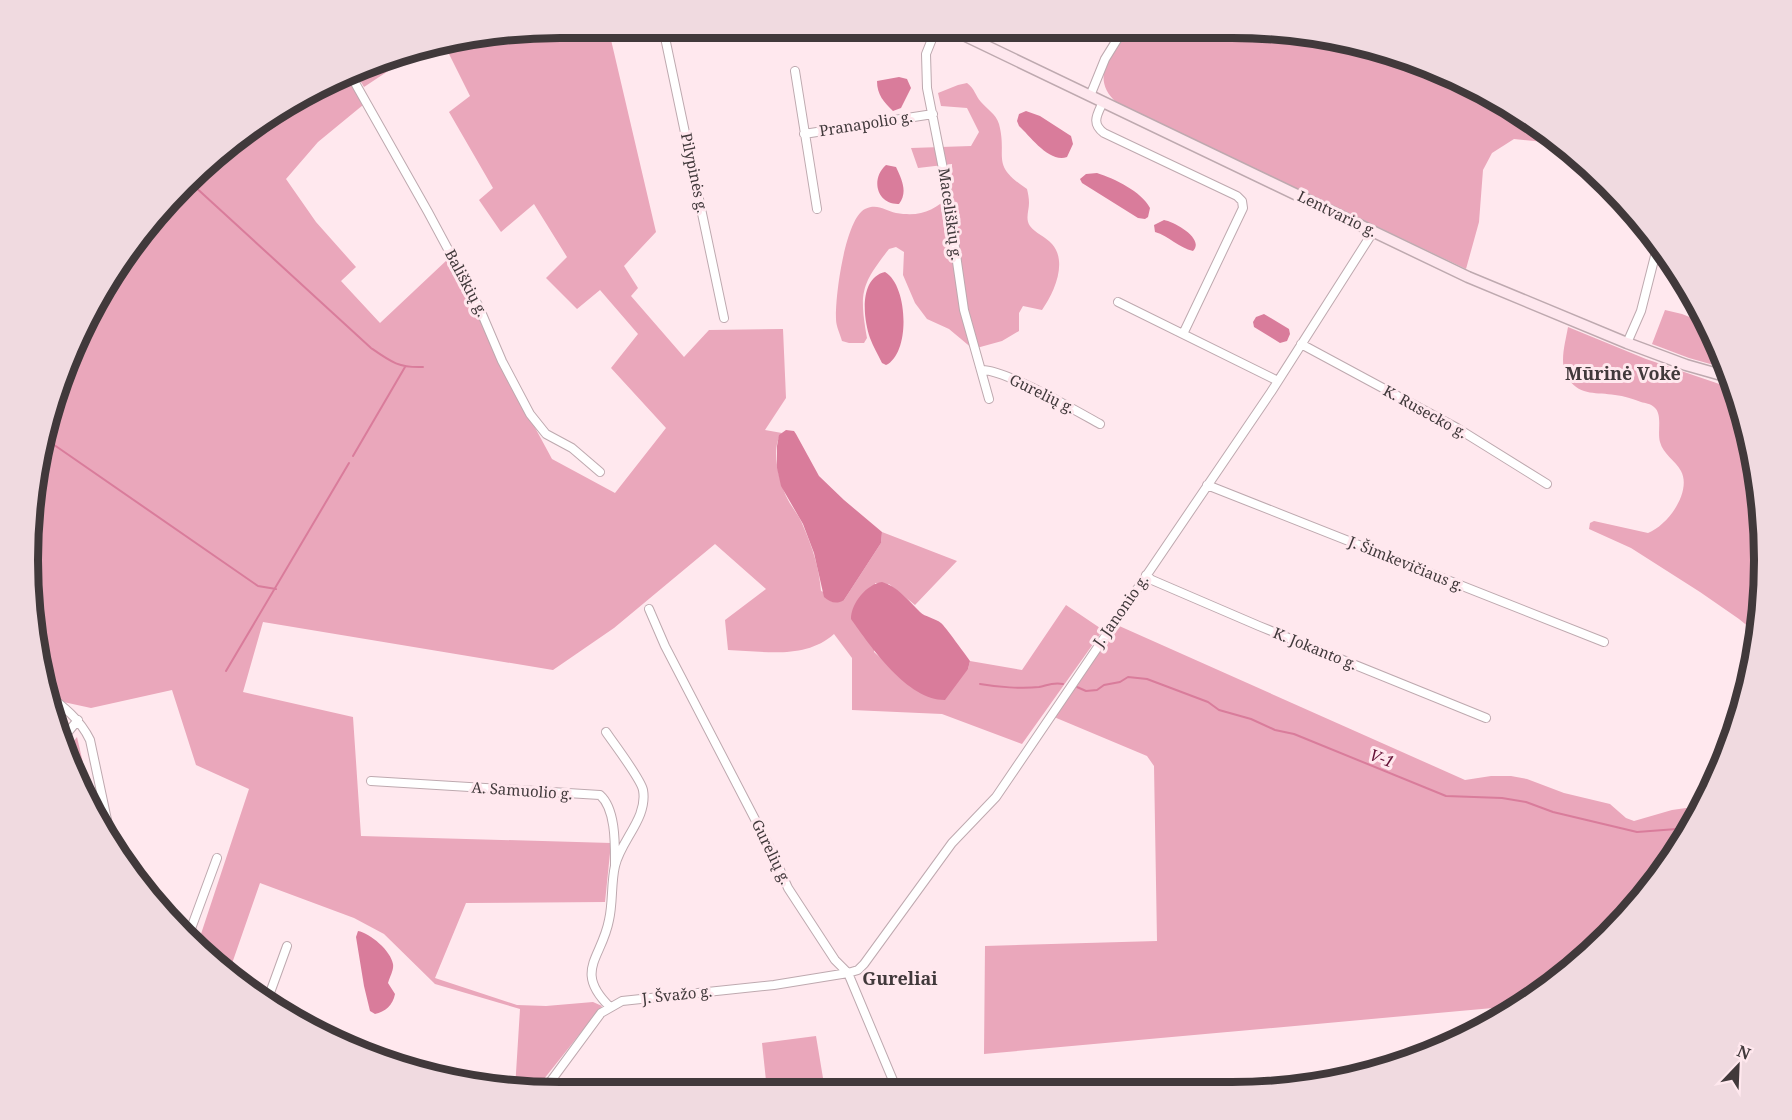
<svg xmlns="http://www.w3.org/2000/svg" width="1792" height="1120" viewBox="0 0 1792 1120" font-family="'Noto Serif',serif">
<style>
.green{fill:#eaa7bb}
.water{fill:#d97c9b}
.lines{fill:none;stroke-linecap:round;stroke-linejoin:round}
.stream{stroke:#d97c9b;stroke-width:2}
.minor-casing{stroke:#bea9af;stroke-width:10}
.secondary-casing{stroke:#bea9af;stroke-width:13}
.minor{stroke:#fff;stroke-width:8}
.secondary{stroke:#fee7ee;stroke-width:10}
.labels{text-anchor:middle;stroke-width:6;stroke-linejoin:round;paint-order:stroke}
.street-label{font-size:15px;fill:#41393b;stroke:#ffe8ee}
.water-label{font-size:16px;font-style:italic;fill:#641136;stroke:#ffe8ee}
.quarter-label{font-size:18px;font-weight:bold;fill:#41393b;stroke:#ffe8ee}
.rim{fill:none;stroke:#41393b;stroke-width:8}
</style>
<rect width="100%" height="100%" fill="#ffe8ee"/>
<!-- green -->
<path class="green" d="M560 27H608L656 232 624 266 638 288 631 296 684 357 709 330 783 329 786 398 765 430 782 433C770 447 779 480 786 496 791 507 800 516 804 528 813 549 819 568 821 591L844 600 881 543 882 532 957 561 915 605 889 584 875 583 874 652 914 689 968 669 970 661 1022 670 1066 605 1103 630 1022 744 942 714 852 710V658L834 634C805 660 763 651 728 650L725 620 766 589 715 544 614 628 553 670 263 622 243 692 353 717 361 836 611 843 605 902 466 903 435 978 517 1005 546 1006 593 1002 602 1006 536 1089H515L520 1009 435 984 384 934 354 918 260 883 228 975 198 943 249 789 196 765 172 690 91 708 45 698 27 560 55 388 137 236 264 117 347 76 363 105 318 142 286 179 316 222 356 267 341 281 380 323 448 259 479 313 500 363 552 459 615 493 666 428 611 368 638 334 600 290 577 309 546 278 567 257 534 204 501 232 479 200 493 188 449 112 470 96 445 46Z
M1132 30 1301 32 1436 67 1557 137 1564 144 1514 139 1492 153 1483 170 1479 222 1466 269 1117 103C1088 77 1112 52 1132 30Z
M420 50 364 87 355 72 389 55Z
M967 83C975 89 975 95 981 102 987 109 996 114 999 124 1008 158 989 164 1027 189 1028 193 1029 198 1029 203 1029 211 1025 219 1030 226 1035 233 1046 237 1052 244 1068 262 1054 293 1042 310L1023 306 1019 313V331L1002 341 973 349 949 329 927 319 915 303 903 275 904 252 896 247 889 249C861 285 859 292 867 338L864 343H849L842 341C840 334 836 326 836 319 835 297 845 219 865 209 878 203 885 211 896 213 921 217 933 211 951 195L952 164 918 168 911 148 971 146 979 132 967 108 941 106 938 93 958 85Z
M1665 310 1682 314 1707 324 1728 369 1689 358 1652 344Z
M1568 327 1646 359 1737 390 1760 491 1764 595 1757 637 1755 632 1739 619 1700 592 1631 548 1589 529 1590 523 1594 521 1648 533C1668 525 1692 492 1681 471 1675 460 1663 454 1660 442 1657 431 1663 414 1654 407 1651 404 1645 403 1641 402 1633 399 1624 396 1615 395 1597 392 1581 396 1569 380 1558 365 1565 345 1568 327Z
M1117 625 1465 780 1491 776H1511L1527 779 1564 793 1610 804 1626 818 1634 821 1672 810 1686 808 1699 813 1655 885 1583 961 1515 1006 984 1054 985 946 1157 941 1154 766 1147 756 1054 717Z
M77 737 92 802 68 748Z
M816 1036 825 1090H767L762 1043Z"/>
<!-- water -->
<path class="water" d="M899 77 907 79 911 88 901 108 893 111C884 102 877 95 877 81Z
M1026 111 1040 116 1071 136 1073 144 1067 157C1049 163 1031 137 1019 126L1017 121 1019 114Z
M886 165 896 167C902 180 908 192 899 204 877 205 870 179 886 165Z
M1097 173C1115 179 1141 191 1150 208L1148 217 1145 219 1138 218 1082 183 1080 179 1086 174Z
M1164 220C1175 222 1205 239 1193 251 1179 248 1169 236 1155 232L1154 225Z
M885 272C908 285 911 353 886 365L882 363C878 355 873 346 870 338 863 318 859 278 885 272Z
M1264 314 1289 329 1290 334 1287 341 1280 343 1254 327 1253 322 1256 317Z
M786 430 794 431 796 434 819 476 844 500 882 532 881 543 844 600C836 605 830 602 824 597L814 553 803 524 781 486 777 468V446L779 435Z
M882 582C897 586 909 601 920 612 925 617 935 618 941 623 944 625 968 658 970 661L968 669 945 700C907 700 871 647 851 619 851 603 867 584 882 582Z
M358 931C370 933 391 951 393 964 394 970 390 976 388 983L395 994C393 1005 385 1012 375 1014L370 1011 364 986 356 937Z"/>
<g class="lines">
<!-- stream -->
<path class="stream" d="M192 184 371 348C391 362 399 368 423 367
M47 440 258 586 276 589
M353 456 405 367
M226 671 349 463
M980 684C997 687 1022 689 1039 687 1048 685 1053 682 1063 684
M1077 687 1086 691 1097 690 1104 685 1120 682 1128 677 1147 679 1208 702 1219 710 1251 719 1275 730 1294 734 1446 796 1502 798 1526 802 1553 812 1637 832 1690 828"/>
<!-- minor casing -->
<g class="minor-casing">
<path id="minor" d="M663 28 724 318
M936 29 926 54 927 88 945 179 964 310 989 399
M795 71 817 209
M350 74 428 212 479 307 502 361 530 414 546 434 572 448 600 472
M1090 96 1105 59 1123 30
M1103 102C1097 115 1091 123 1104 133L1237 196 1242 201 1243 208 1183 334
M804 134 933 114
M1118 302 1278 381
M1627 343 1641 311 1658 244
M1301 344 1457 428 1547 484
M981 370C1003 368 1078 412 1100 424
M1207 485 1604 642
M1146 575 1152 580 1259 626 1486 718
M649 609 665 646 772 852 788 888 835 960 848 973 897 1090
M45 693C63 706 80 719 90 740L113 848
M606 732C614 744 641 779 643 790 648 818 621 840 615 866 611 883 613 903 609 920 602 958 573 971 610 1007
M63 738 78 720
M371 781 600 795C616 809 615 845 615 865
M189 934 217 858
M267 1001 287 946
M545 1089 601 1013 622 1001 774 985 848 973 858 970 864 964 952 843 996 797 1271 392 1373 232"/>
</g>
<!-- secondary casing -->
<g class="secondary-casing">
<path id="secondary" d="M951 29 1468 277 1627 343 1686 365 1732 378"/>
</g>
<!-- minor -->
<use href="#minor" class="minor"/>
<!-- secondary -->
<use href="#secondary" class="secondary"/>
</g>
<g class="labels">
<!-- street labels -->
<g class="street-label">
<text transform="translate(866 124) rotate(-9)" y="5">Pranapolio g.</text>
<text transform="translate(694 173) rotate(78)" y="5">Pilypinės g.</text>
<text transform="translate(950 214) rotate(82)" y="5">Maceliškių g.</text>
<text transform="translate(1337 214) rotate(26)" y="5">Lentvario g.</text>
<text transform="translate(466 283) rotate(62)" y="5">Bališkių g.</text>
<text transform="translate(1042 394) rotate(26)" y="5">Gurelių g.</text>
<text transform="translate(1425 412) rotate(29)" y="5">K. Rusecko g.</text>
<text transform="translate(1406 564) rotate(22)" y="5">J. Šimkevičiaus g.</text>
<text transform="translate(1121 611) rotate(-55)" y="5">J. Janonio g.</text>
<text transform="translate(1315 649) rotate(22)" y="5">K. Jokanto g.</text>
<text transform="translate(522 791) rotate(4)" y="5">A. Samuolio g.</text>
<text transform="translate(771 852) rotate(64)" y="5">Gurelių g.</text>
<text transform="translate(677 995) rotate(-6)" y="5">J. Švažo g.</text>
</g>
<!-- water labels -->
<g class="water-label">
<text transform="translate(1382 758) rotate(21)" y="6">V-1</text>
</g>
<!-- quarter labels -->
<g class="quarter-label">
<text x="1623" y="380">Mūrinė Vokė</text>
<text x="900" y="985">Gureliai</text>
</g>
</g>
<!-- crop -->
<path d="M0 0H1792V1120H0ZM560 38H1232A522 522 0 0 1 1754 560V560A522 522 0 0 1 1232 1082H560A522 522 0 0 1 38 560V560A522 522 0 0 1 560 38Z" fill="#f0dae0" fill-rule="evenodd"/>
<path class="rim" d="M560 38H1232A522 522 0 0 1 1754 560V560A522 522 0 0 1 1232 1082H560A522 522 0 0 1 38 560V560A522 522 0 0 1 560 38Z"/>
<!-- north arrow -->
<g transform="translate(1738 1066) rotate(23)" stroke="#ffe8ee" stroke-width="4.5" paint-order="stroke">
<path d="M0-4.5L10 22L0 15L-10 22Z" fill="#41393b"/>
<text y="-9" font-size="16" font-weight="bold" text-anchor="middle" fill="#41393b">N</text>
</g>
</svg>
